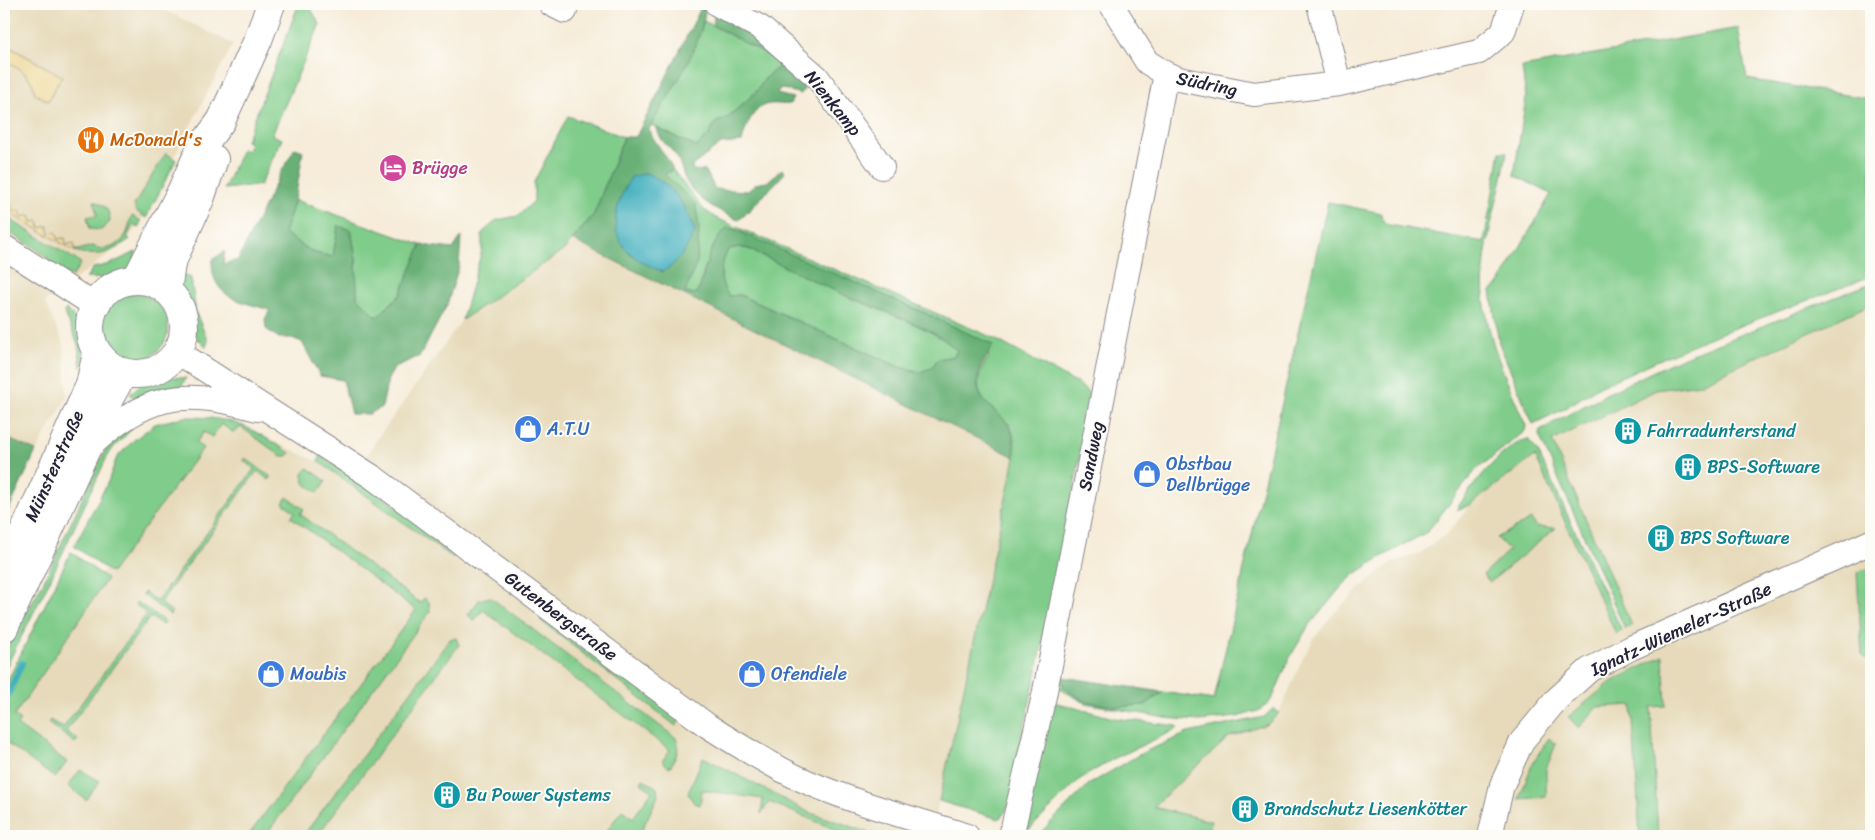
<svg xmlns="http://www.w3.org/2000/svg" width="1875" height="840" viewBox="0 0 1875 840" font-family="Sriracha,sans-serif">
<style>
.built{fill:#e6daba}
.green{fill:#80cc8a;stroke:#517762}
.forest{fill:#68b076;stroke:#456958;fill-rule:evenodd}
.sand{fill:#eeda9e;stroke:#887e6c}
.water{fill:#41afbe;stroke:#32687c}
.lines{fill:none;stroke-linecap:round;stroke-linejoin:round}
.stream{stroke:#41afbe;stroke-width:6}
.street-casing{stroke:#8c878a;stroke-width:26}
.secondary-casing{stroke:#8c878a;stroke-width:30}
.street{stroke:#fff;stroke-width:24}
.secondary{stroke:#fff;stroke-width:28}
.labels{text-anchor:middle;stroke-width:4;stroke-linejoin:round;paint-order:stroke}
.street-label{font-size:18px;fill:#22223b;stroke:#fdfcf7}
.food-label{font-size:18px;fill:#c56008;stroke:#fdfcf7;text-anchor:start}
.hotel-label{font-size:18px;fill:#b23c85;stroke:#fdfcf7;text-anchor:start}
.shop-label{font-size:18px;fill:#366cbe;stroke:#fdfcf7;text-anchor:start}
.culture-label{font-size:18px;fill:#0d838f;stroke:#fdfcf7;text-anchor:start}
</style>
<rect width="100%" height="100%" fill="#fdfcf7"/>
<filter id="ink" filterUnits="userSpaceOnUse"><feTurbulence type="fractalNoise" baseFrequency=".02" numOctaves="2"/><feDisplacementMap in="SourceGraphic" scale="10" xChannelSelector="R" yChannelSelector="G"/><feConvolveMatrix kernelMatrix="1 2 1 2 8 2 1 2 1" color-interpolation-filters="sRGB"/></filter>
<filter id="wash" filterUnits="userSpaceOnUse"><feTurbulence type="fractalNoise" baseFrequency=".0096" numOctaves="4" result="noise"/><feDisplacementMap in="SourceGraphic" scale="20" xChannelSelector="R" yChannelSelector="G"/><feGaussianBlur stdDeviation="1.12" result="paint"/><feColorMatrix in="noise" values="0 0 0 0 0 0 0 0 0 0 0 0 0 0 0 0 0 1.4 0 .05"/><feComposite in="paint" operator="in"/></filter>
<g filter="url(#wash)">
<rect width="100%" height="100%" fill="#f6ecd9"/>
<!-- built -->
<path class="built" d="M4 4H152L233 44 140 222 127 240 45 302 64 345 67 397 36 451 4 465Z
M572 240 1015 457 939 801 929 836H4V729L21 693 205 421 240 427 351 476 462 320Z
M1871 304V836H1208L1211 821 1152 808 1229 737 1268 724 1279 714 1301 662 1315 637 1334 613 1358 590 1391 563 1420 553 1448 533 1470 505 1535 456 1616 634 1631 626 1551 441 1656 390 1699 384Z"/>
<!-- green -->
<path class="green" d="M298 6 311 9 320 24 272 135 282 139 260 185 224 189 242 149 247 151 250 143 246 141Z
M704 21 779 61V67L767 76 756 92 727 118 715 123 709 135 696 147 651 125 696 44Z
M1738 28 1747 79 1871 99V276L1703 340 1596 388 1564 409 1533 424 1499 343 1491 291 1498 285 1551 194 1514 175 1526 98 1522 67Z
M568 116 624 137 594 214 564 250 462 320 482 250V233L497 220 518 216 534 201V182Z
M1500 152H1507C1501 191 1487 229 1484 269 1479 325 1505 376 1526 426L1525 431 1476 470 1427 532 1378 559 1355 574 1342 586 1308 627 1290 657 1273 697 1268 704 1258 711 1237 717 1199 721 1165 718 1085 703 1053 685 1055 676 1063 677 1064 688 1145 705 1163 692 1214 700 1328 202 1381 213 1383 221 1389 225 1484 242Z
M166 153 176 160 146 218 136 211 134 205Z
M673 170 703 209 718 219 991 337 1078 384 1088 392 1091 399C1069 515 1047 630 1020 745 1014 770 1020 799 999 819L939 801 1015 457C1015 447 1014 431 1008 423 1003 419 997 416 992 411 973 392 976 377 989 356L926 313 845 280 734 229 727 228 705 267 699 291 695 294H685L664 174Z
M295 200 421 245 400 295 377 317 357 297 356 258 351 230 338 226 333 257 312 252 284 233Z
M94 201C105 206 110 209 110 222L101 230 90 229 87 217 97 215Z
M4 216 81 263 73 276 62 272 38 250 4 229Z
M132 216 141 221 138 228 133 225 127 237 130 239C109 254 100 258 74 251L93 246C106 253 122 245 127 232 130 226 129 221 132 216Z
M738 247 749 249C779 264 809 279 840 293 871 308 935 327 957 350L954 356 938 359 931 368 921 372 897 366 740 295 729 296C717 280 720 266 728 250Z
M136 252 133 267C116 277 105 279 86 278L93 268 110 264Z
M177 271 191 278 196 313 208 341 206 347 192 333 187 308 179 293Z
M1871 283V304L1699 384 1656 390 1552 441 1632 626 1625 629 1539 435 1540 430 1606 394 1677 360Z
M102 327a33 33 0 1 1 66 0a33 33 0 1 1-66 0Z
M66 309 77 321 86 350 81 368 78 344 64 312Z
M159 376 186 378 182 386 158 388 134 398 130 394 142 383Z
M184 417C236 417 247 426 290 453L288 456H281L241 427 234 433 221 424 212 437 204 432 196 443 203 448 111 573 74 546 108 482 117 457 134 440 155 424Z
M133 428 113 448 106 459 50 580 4 671V654L47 575 101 458 113 438Z
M1528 439 1538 452 1622 631 1616 634 1535 456 1470 505 1456 510C1470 488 1503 445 1528 439Z
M321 456 393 504 457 554 453 558 318 461Z
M245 458 271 477 269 480 257 471 160 603 172 612 170 615 142 594 144 592 157 601 254 469 243 460Z
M308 468 326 481 318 493 304 483 303 474Z
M287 497 304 509 300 514 420 603 424 598 429 602 430 612 265 836H248L416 610 291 517 295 512 283 503Z
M1531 519 1537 527 1556 528 1490 582 1483 575 1509 550 1497 538Z
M71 552 107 579 14 716 20 721 17 725 67 762 55 778 4 741V688Z
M1871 567V662L1862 656 1857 573Z
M490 597 676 738C681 748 676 756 671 766L668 767 662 761 670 750 483 610 474 621 468 615 479 600Z
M137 602 165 622 163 625 150 617 66 731 78 740 75 743 48 723 50 720 63 728 147 614 135 604Z
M549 619 680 720 676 726 540 620Z
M456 638 459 645 317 836H303L450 639Z
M1663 656 1666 706 1651 707 1658 836H1640L1632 705 1597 707 1579 728 1568 717 1611 682Z
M1053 702 1114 718 1177 726V729L1113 759 1080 779 1030 829 1021 826Z
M1274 708 1279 713 1268 724 1229 737 1153 807 1211 821 1208 836H1079V833L1073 831 1071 836H1054L1041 832 1088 785 1142 753 1188 733 1264 717Z
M1549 738 1556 744 1546 769V797L1519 799 1533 762Z
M703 757 808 812 880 836H851L769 802 761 814 763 799 702 790 700 805 694 803 688 793Z
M80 770 100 781 86 800 68 786Z
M643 779 657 788 658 796 639 836H603L622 810 633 818 652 791 641 783Z"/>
<!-- forest -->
<path class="forest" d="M702 6 705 11C701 50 669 94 649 129 654 143 667 155 673 170L664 174 696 204 699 230 697 262 685 293 695 294C702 288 702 278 705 269 708 256 716 237 727 228L734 229C820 268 908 304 993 345 989 354 981 364 979 373 972 401 995 407 1008 424 1014 432 1015 447 1015 457L572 240 594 214 624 137H636ZM738 247 749 249C779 264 809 279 840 293 871 307 936 327 957 351L954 356 938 359 931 368 920 372 897 366 740 295 729 296C717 280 720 267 728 250Z
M719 15 738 23 786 60 779 61 712 25 714 17Z
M790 66 802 79 804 89 801 94 780 88 777 94 793 98 790 104C783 105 776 103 769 104 753 106 745 128 742 142L721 144 692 166 693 170 706 171 715 189 748 191 755 184 767 182 782 169 785 173 744 216 738 220C718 210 695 200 685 179 682 172 681 164 677 157 670 147 659 141 657 128L696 147 709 135 715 123 727 118 756 92 767 76 779 67Z
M295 148 303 151 295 200 284 233 312 252 333 257 338 226 351 230 356 258 357 297 377 317 400 295 421 245 453 249 461 237 459 266 447 305 420 356 395 367 388 379 382 407 369 414H351L343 380 320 376 302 342 292 338H279L266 329 265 319 270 310C239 301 211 298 212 260L225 251 223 264 238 260 280 174Z
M4 437 36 451 4 520Z
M1063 677 1163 692 1145 705 1117 707 1084 701 1064 688Z"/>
<!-- sand -->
<path class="sand" d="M4 44 62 76 48 101 35 94C33 76 19 67 4 60Z
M11 205 12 212 20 210 22 217 30 215 32 222 39 221 40 228 48 226 50 234 56 232 58 239 65 238 66 245 74 243 75 251 4 210V206Z"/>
<!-- water -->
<path class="water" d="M646 173C674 185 684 204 695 231 687 248 679 262 663 272 611 251 604 224 631 177Z"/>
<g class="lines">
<!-- stream -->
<path class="stream" d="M4 704 22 663"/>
</g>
</g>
<g filter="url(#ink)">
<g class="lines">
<!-- street casing -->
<g class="street-casing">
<path id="street" d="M551 4 565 11
M717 4 761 28 817 77 882 167
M1111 4 1147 62 1166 74 1179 79 1254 94 1339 84 1479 52 1503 32 1512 4
M1319 4 1339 84
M4 247 94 305
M176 351 374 478 708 726C736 744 764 761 794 776 849 802 910 817 967 836
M87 449C147 394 179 388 257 409
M1011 836 1044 696 1166 74
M1490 836 1502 785 1522 741 1557 699 1589 670 1631 648 1871 542"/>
</g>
<!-- secondary casing -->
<g class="secondary-casing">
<path id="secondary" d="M136 280 180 194 201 148 221 121 258 40 271 4
M90 327a47 47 0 1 1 94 0a47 47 0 1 1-94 0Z
M167 291 171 264 200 199 214 159
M4 577 90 385 97 353
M4 628 110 397 124 372"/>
</g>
<!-- street -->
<use href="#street" class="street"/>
<!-- secondary -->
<use href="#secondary" class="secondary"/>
</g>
</g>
<!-- icons -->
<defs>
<g id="restaurant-disc" transform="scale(1.4375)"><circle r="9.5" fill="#e8710a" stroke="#fdfcf7"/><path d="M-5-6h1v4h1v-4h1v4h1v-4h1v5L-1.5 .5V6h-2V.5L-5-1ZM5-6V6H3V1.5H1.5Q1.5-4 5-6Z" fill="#fff"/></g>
<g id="hotel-disc" transform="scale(1.4375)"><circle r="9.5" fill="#d1479c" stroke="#fdfcf7"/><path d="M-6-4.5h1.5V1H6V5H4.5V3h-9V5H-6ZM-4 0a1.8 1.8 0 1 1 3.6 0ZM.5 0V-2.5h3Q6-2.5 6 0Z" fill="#fff"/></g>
<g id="shop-disc" transform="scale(1.4375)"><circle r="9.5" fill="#3f7fe0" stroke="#fdfcf7"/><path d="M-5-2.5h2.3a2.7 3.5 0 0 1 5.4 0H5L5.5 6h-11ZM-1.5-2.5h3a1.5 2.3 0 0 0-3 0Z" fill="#fff"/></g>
<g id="building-disc" transform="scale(1.4375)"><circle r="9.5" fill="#0f9aa8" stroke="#fdfcf7"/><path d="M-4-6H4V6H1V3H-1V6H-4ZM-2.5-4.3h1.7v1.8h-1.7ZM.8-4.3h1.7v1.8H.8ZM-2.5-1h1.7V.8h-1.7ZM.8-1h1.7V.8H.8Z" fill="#fff"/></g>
</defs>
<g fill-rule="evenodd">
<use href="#restaurant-disc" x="91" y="140"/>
<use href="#hotel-disc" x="393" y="168"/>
<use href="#shop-disc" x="528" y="429"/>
<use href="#building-disc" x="1628" y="431"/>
<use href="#building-disc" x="1688" y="467"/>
<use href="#shop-disc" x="1147" y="474"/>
<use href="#building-disc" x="1661" y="538"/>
<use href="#shop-disc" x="271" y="674"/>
<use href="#shop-disc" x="752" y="674"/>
<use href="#building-disc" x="447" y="795"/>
<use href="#building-disc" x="1245" y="809"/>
</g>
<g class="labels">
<!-- street labels -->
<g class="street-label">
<text transform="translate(1207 84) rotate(12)" y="6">Südring</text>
<text transform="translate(833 103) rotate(51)" y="6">Nienkamp</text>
<text transform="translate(1091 456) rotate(-79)" y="6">Sandweg</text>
<text transform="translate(54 466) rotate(-66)" y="6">Münsterstraße</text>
<text transform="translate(561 616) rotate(37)" y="6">Gutenbergstraße</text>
<text transform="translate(1681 629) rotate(-25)" y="6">Ignatz-Wiemeler-Straße</text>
</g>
<!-- food labels -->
<g class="food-label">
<text x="110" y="146">McDonald's</text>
</g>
<!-- hotel labels -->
<g class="hotel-label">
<text x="412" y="174">Brügge</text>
</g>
<!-- shop labels -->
<g class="shop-label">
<text x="547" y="435">A.T.U</text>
<text x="1166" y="470">Obstbau<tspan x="1166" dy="21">Dellbrügge</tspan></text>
<text x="290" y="680">Moubis</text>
<text x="771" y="680">Ofendiele</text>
</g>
<!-- culture labels -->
<g class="culture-label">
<text x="1647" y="437">Fahrradunterstand</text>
<text x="1707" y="473">BPS-Software</text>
<text x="1680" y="544">BPS Software</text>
<text x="466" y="801">Bu Power Systems</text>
<text x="1264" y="815">Brandschutz Liesenkötter</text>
</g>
</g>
<!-- margin -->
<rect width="1875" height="840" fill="none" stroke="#fdfcf7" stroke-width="20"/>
</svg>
